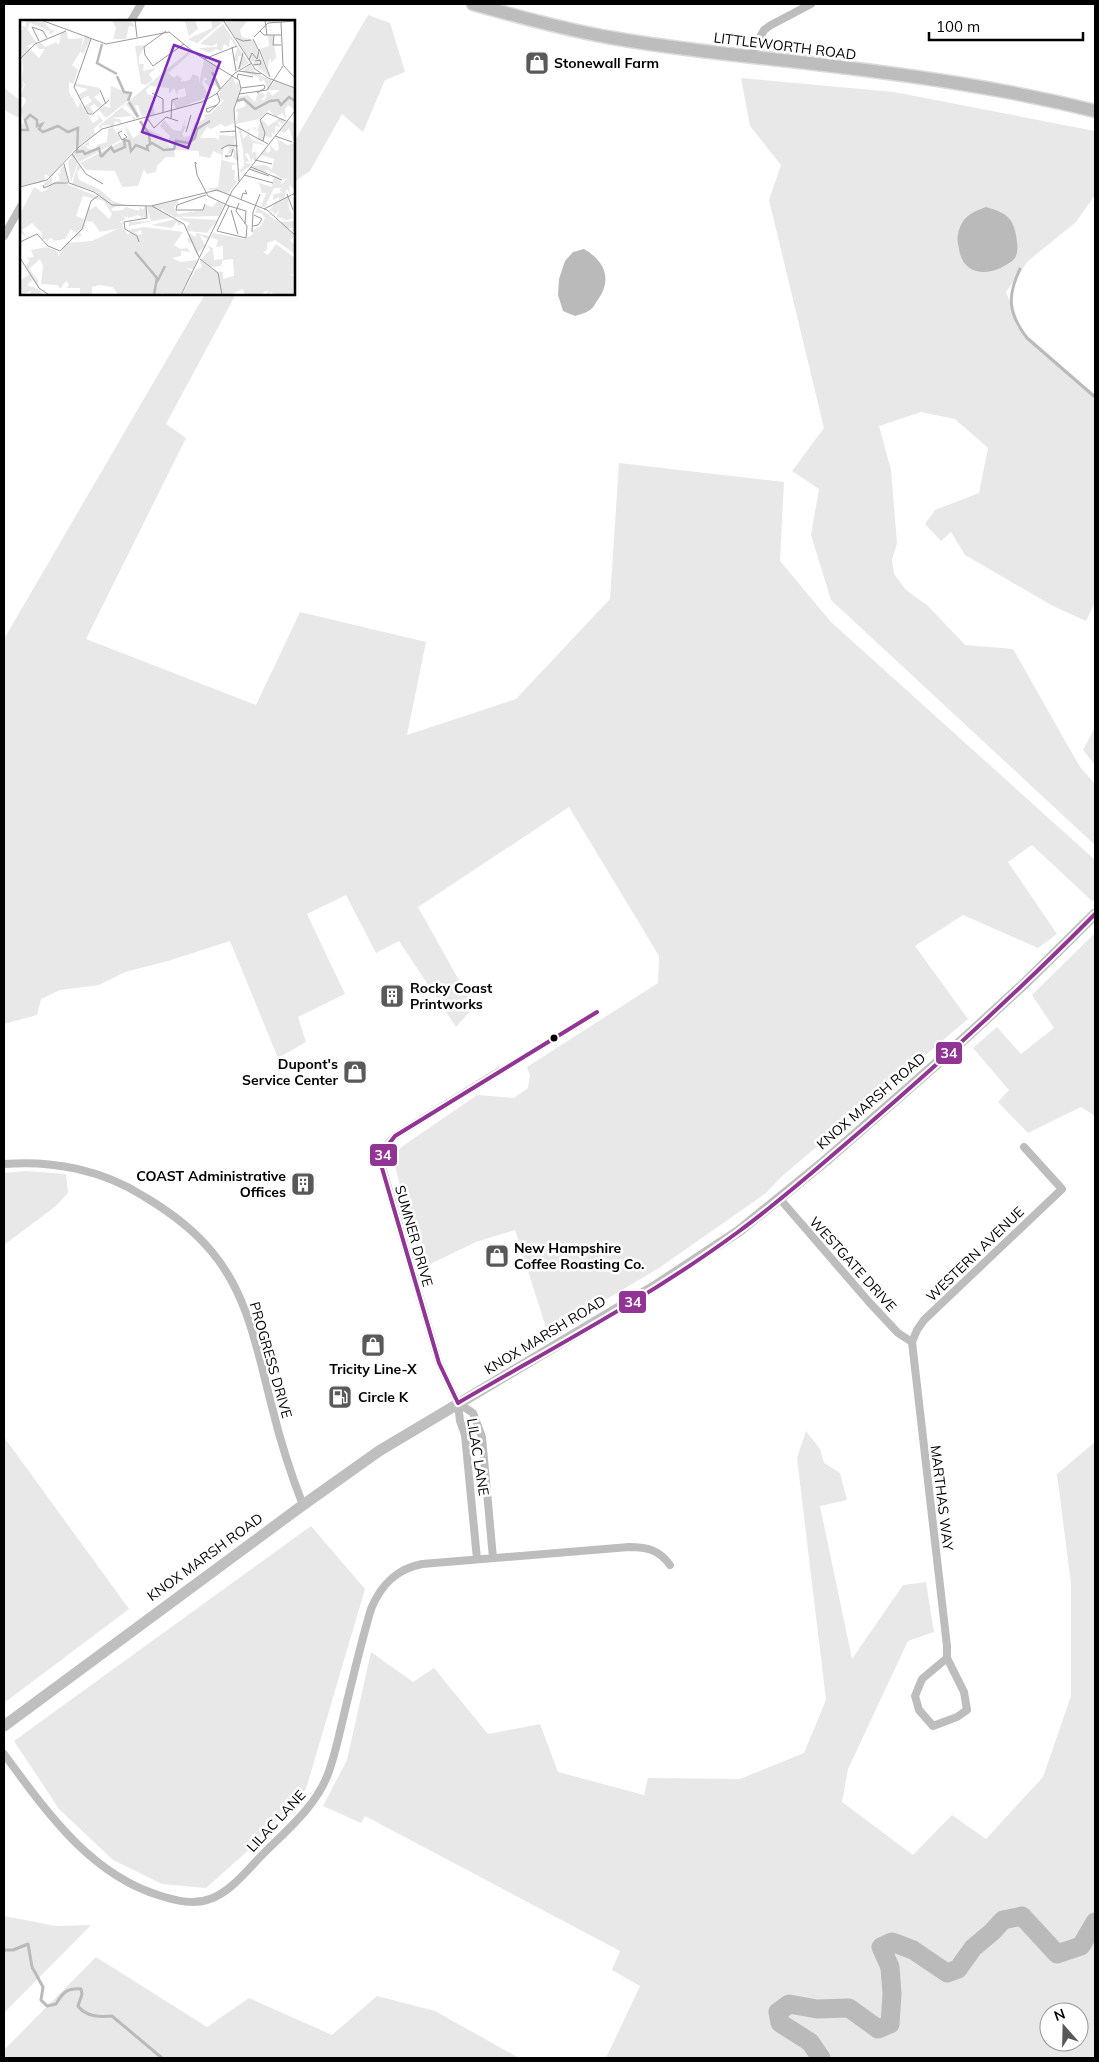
<svg xmlns="http://www.w3.org/2000/svg" width="1099" height="2062" viewBox="0 0 1099 2062" font-family="Mulish,sans-serif">
<style>
.green{fill:#e8e8e8;fill-rule:evenodd}
.water{fill:#bababa}
.lines{fill:none;stroke-linecap:round;stroke-linejoin:round}
.stream{stroke:#bababa;stroke-width:3}
.river{stroke:#bababa;stroke-width:19}
.primary-casing{stroke:#dbdbdb;stroke-width:15}
.minor{stroke:#bdbdbd;stroke-width:8}
.secondary{stroke:#bfbfbf;stroke-width:11}
.primary{stroke:#bdbdbd;stroke-width:12}
.bus-1-casing{stroke:#fff;stroke-width:8}
.bus-1{stroke:#913493;stroke-width:4}
.bus-dot{fill:#000;stroke:#fff;stroke-width:2}
.labels{text-anchor:middle;stroke-width:5;stroke-linejoin:round;paint-order:stroke}
.street-label{font-size:14px;fill:#000;stroke:#fff}
.poi-label{font-size:14px;font-weight:bold;fill:#000;stroke:#fff;text-anchor:start}
.inset-river{fill:none;stroke:#bababa;stroke-width:2.5}
.inset-road{fill:none;stroke:#999;stroke-width:1}
.view{fill:#7b2cbf;fill-opacity:0.15;stroke:#7b2cbf;stroke-width:2.5}
.inset-edge{fill:none;stroke:#000;stroke-width:2.5}
.line-badge{stroke:#fff;stroke-width:2}
.badge-label{font-size:14px;text-anchor:middle;font-weight:bold;fill:#fff}
</style>
<rect width="100%" height="100%" fill="#fff"/>
<!-- green -->
<path class="green" d="M368 15 390 23 405 72 385 80 363 132 342 114 310 171 297 180 294 186V142Z
M741 78 894 92 1095 131V195L1076 222 1028 261 1006 292 1022 331 1095 395V602L1086 621 1053 606 965 555 951 532 941 541 925 524 935 510 979 493 988 448 955 419 921 412 879 426 891 470 897 543 892 560 894 574 905 589 928 606 965 645 1013 649 1080 767 1095 784V845L831 600 811 535 819 489 792 471 824 428 769 200 781 165 750 126Z
M4 88 21 101V119L4 110Z
M205 294H236L166 424 186 438 86 639 256 705 300 612 426 642 407 735 516 699 610 599 619 463 784 482 780 561 831 622 1095 860V899L1092 901 1032 845 1008 862 1057 934 1038 948 963 915 915 946 968 1019 781 1177 766 1193 659 1268 548 1334 515 1230 476 1242 422 1268 394 1162 400 1148 477 1095 514 1098 528 1088 530 1075 527 1067 658 983 659 956 569 807 418 907 474 1007 456 1027 399 941 376 953 346 895 307 914 345 994 298 1017 306 1042 278 1058 230 941 168 961 125 972 99 985 60 990 41 999 37 1015 4 1024V639Z
M1095 727V765L1083 750Z
M1095 933V1116L1081 1107 1028 1133 998 1102 1009 1090 973 1048 997 1027 1021 1054 1054 1028 1032 995Z
M26 1171 66 1174 68 1193 56 1206 4 1245V1173Z
M806 1431 820 1449 824 1463 840 1473 847 1500 820 1506 852 1659 903 1585 926 1582 934 1632 908 1641 848 1769 842 1802 913 1855 952 1815 986 1839 1043 1777 1071 1696V1584L1057 1474 1095 1442V2058H606L640 1986 612 1970 620 1951 365 1816 361 1823 323 1806 347 1760 371 1652 413 1682 434 1668 488 1734 540 1724 558 1772 644 1795 648 1778 740 1779 804 1753 826 1700 797 1458ZM1049 2012H1079V2042H1049Z
M4 1437 129 1609 4 1703Z
M311 1526 365 1589 306 1789 252 1847 206 1888 162 1884 113 1860 59 1809 14 1741Z
M4 1916 56 1926 91 1925 4 2013Z
M96 1957 207 2027 249 1998 332 2035 377 1996 435 2011 519 2058H4V2050Z"/>
<!-- water -->
<path class="water" d="M986 207C1003 212 1013 216 1016 235 1017 243 1019 251 1015 258 1013 261 1009 263 1006 265 987 277 963 275 959 249 958 244 957 239 958 234 962 217 970 213 986 207Z
M584 249C605 261 613 280 597 301 595 304 593 308 590 310 586 313 580 314 575 316L563 311 558 295 559 279 565 261 573 252Z"/>
<g class="lines">
<!-- stream -->
<path class="stream" d="M1020 269C1007 296 1008 313 1027 338L1095 397
M4 1950H13L28 1944 32 1967 43 1987 41 2000 47 2006 56 2004C63 1992 67 1988 81 1989L82 1994 78 2006C86 2017 100 2017 112 2016L162 2058"/>
<!-- river -->
<path class="river" d="M821 2058 810 2042 780 2023 778 2012 789 2004 817 2009 849 2008 878 2029 890 2024 892 1994 890 1967 881 1947 892 1942 913 1950 947 1973 958 1969 973 1948 992 1932 1003 1920 1022 1916 1057 1954 1081 1946 1095 1922"/>
<!-- primary casing -->
<g class="primary-casing">
<path id="primary" d="M473 4C519 17 566 30 613 38 680 50 748 56 816 64 909 75 1004 88 1095 111"/>
</g>
<!-- minor -->
<path class="minor" d="M131 21 141 4
M749 57 764 30 771 25 811 4
M4 236 21 206
M4 1164C53 1160 103 1170 145 1197 170 1212 194 1230 212 1252 249 1296 258 1354 272 1407 280 1440 290 1472 303 1505
M780 1199 869 1302 898 1333 912 1342
M458 1403 473 1413 482 1437 493 1558
M477 1559 465 1435 460 1421 458 1403 439 1363 381 1163 386 1146 395 1136 500 1071
M947 1658 964 1692 967 1710 957 1717 933 1726 919 1710 915 1696 922 1679 947 1658V1646L912 1342 917 1330 924 1320 1062 1189 1024 1147
M4 1754C46 1811 90 1875 161 1896 177 1901 194 1905 210 1899 231 1892 249 1868 264 1853 288 1829 316 1806 328 1774 334 1758 338 1740 342 1723 351 1685 360 1646 371 1609 381 1585 396 1569 422 1564L629 1547C648 1547 659 1550 670 1565"/>
<!-- secondary -->
<path class="secondary" d="M4 1726 303 1505 379 1451 654 1287 739 1231 824 1162 942 1059 1023 985 1095 914"/>
<!-- primary -->
<use href="#primary" class="primary"/>
<!-- bus-1 casing -->
<g class="bus-1-casing">
<path id="bus-1" d="M458 1403C552 1348 650 1297 738 1232 782 1200 822 1164 863 1129 943 1060 1021 989 1095 914
M458 1403 439 1363 382 1168 384 1150 395 1136 597 1012"/>
</g>
<!-- bus-1 -->
<use href="#bus-1" class="bus-1"/>
</g>
<!-- icons -->
<defs>
<g id="shop-square" transform="scale(1.25)"><rect x="-9" y="-9" width="18" height="18" rx="4" fill="#595959" stroke="#fff"/><path d="M-5-2.5h2.3a2.7 3.5 0 0 1 5.4 0H5L5.5 6h-11ZM-1.5-2.5h3a1.5 2.3 0 0 0-3 0Z" fill="#fff"/></g>
<g id="building-square" transform="scale(1.25)"><rect x="-9" y="-9" width="18" height="18" rx="4" fill="#595959" stroke="#fff"/><path d="M-4-6H4V6H1V3H-1V6H-4ZM-2.5-4.3h1.7v1.8h-1.7ZM.8-4.3h1.7v1.8H.8ZM-2.5-1h1.7V.8h-1.7ZM.8-1h1.7V.8H.8Z" fill="#fff"/></g>
<g id="fuel-square" transform="scale(1.25)"><rect x="-9" y="-9" width="18" height="18" rx="4" fill="#595959" stroke="#fff"/><path d="M-5.5-6h7V0h2V4h1.3V-2.5L3-4.5l.8-.8L6-3V5H2.5V1h-1V6h-7ZM-4.2-4.7v3.2H.2V-4.7Z" fill="#fff"/></g>
</defs>
<g fill-rule="evenodd">
<use href="#shop-square" x="537" y="63"/>
<use href="#building-square" x="392" y="996"/>
<use href="#shop-square" x="355" y="1072"/>
<use href="#building-square" x="303" y="1184"/>
<use href="#shop-square" x="497" y="1256"/>
<use href="#shop-square" x="373" y="1345"/>
<use href="#fuel-square" x="340" y="1397"/>
</g>
<!-- markers -->
<circle class="bus-dot" cx="554" cy="1038" r="4.5"/>
<g class="labels">
<!-- street labels -->
<g class="street-label">
<text transform="translate(785 46) rotate(7)" y="5">LITTLEWORTH ROAD</text>
<text transform="translate(871 1101) rotate(-41)" y="5">KNOX MARSH ROAD</text>
<text transform="translate(414 1236) rotate(74)" y="5">SUMNER DRIVE</text>
<text transform="translate(975 1254) rotate(-44)" y="5">WESTERN AVENUE</text>
<text transform="translate(853 1264) rotate(48)" y="5">WESTGATE DRIVE</text>
<text transform="translate(545 1335) rotate(-31)" y="5">KNOX MARSH ROAD</text>
<text transform="translate(271 1360) rotate(74)" y="5">PROGRESS DRIVE</text>
<text transform="translate(478 1457) rotate(81)" y="5">LILAC LANE</text>
<text transform="translate(942 1498) rotate(83)" y="5">MARTHAS WAY</text>
<text transform="translate(205 1557) rotate(-36)" y="5">KNOX MARSH ROAD</text>
<text transform="translate(276 1821) rotate(-47)" y="5">LILAC LANE</text>
</g>
<!-- poi labels -->
<g class="poi-label">
<text x="554" y="68">Stonewall Farm</text>
<text x="410" y="993">Rocky Coast<tspan x="410" dy="16">Printworks</tspan></text>
<text x="338" y="1069" text-anchor="end">Dupont's<tspan x="338" dy="16">Service Center</tspan></text>
<text x="286" y="1181" text-anchor="end">COAST Administrative<tspan x="286" dy="16">Offices</tspan></text>
<text x="514" y="1253">New Hampshire<tspan x="514" dy="16">Coffee Roasting Co.</tspan></text>
<text x="373" y="1374" text-anchor="middle">Tricity Line-X</text>
<text x="358" y="1402">Circle K</text>
</g>
</g>
<!-- overview -->
<g transform="translate(20 20)">
<rect width="275" height="275" fill="#fff"/>
<path d="M6 0 24 2 31 10 44 12 35 11 28 15 30 11 10 3 7 9 18 25 20 22 25 27 36 22 39 25 41 13 47 12 48 19 63 18 61 30 65 15 71 18 64 33 60 32 52 45 58 50 53 64 49 62V72L58 88 60 82 73 103 79 99 76 93 83 101 55 125 74 109 75 114 55 129 30 157 25 154V161L15 164 20 158 15 163 0 166V101L2 105 4 102 0 87 2 88 6 81 4 77H0L5 64 1 61 4 65 0 71 3 49 0 11 3 9 1 6 6 7ZM15 23 19 29H25L19 38 7 26ZM92 0H111L115 7 109 6 106 19H93L96 8ZM151 0H175L178 9 169 16 165 2ZM191 0 203 2 177 23 168 19 192 8ZM228 0 220 10 222 17 233 20 250 57 232 43 237 41 231 42 205 2ZM203 4 229 43 217 50 222 36H218V42L213 40 217 29 210 18 209 27 204 24 202 31 196 29 189 33 179 28 197 27V23L193 26 180 24ZM248 15H253L256 38 251 43V39L249 40 248 49 240 29 249 26ZM125 25 119 37V44H124L123 51 136 48 129 54 133 60 126 65 121 64 115 26ZM169 31 170 34 148 53 154 58 157 55 162 59 160 62 170 60 173 54 179 57V63L184 40 199 48 191 55 200 70 195 65 190 68 184 61 188 59 184 57 182 63 187 73 192 71 190 76 156 89 152 80 166 76 165 68 158 70 157 75 154 68 149 74V68L130 66 126 70 127 74 138 77 132 79 135 95 122 97 118 85H115L120 99 117 98 106 84 102 88 116 98 113 101 112 96 90 98 100 99 102 104 95 101 94 106 83 105 80 110 79 106ZM230 44 237 54 253 61 251 66 255 61 275 68V90L268 85 265 89 266 100 262 93 256 97 249 90 240 99 216 104 218 92 215 90 226 86 223 80 216 81 218 77 228 75 235 82 238 73H243L245 77 240 80H245L248 70 252 76 260 70H248L244 60 240 62 238 57 222 52ZM212 57 216 64 219 62 220 72 214 87V103L205 107 201 104 191 109 187 107 180 118H194V123V117L199 120V115L215 116 214 123 217 126 214 128 219 137 218 142 213 137 214 132 207 134 210 128 207 127H204L202 140 218 144 212 145V150H215L214 160 218 161 207 174 186 169 198 167 202 135 193 131 190 138 179 136V131L155 130 148 121 150 116 140 106 144 100 153 110 161 111 166 97 164 107 167 105 162 114 164 117 170 116 175 103 185 99 183 90 185 95 191 93 204 81 199 77 200 71ZM54 63 80 68 79 74 74 77 83 85 78 88 74 84 70 87 74 93H66L63 87 72 81 68 76 60 80 58 75 68 69 54 66ZM91 66 110 74V79L86 98 79 90 84 86 90 88ZM275 94 274 169 269 165 270 174 267 169 264 178 259 180V177L253 180V175L262 172 259 170 262 168H254L245 187H241L246 173H242L239 164 233 161 252 167 254 155 261 159V164L268 158 263 159 248 150H244L249 153 229 149 234 148 232 146 245 145 252 149 254 139 241 135 245 129 247 133 251 131 249 124 256 131 259 129 257 119 268 125 274 123 269 108 264 113 260 110 268 100 274 103ZM260 98 265 101 263 104 257 101 261 107 255 106V115L251 111 253 118 245 116 243 120 237 118 239 112 235 109 232 108 228 111 226 110 235 107 237 110 242 99 248 106ZM105 104 113 118 128 109 141 116 154 130 155 137H146L137 146 136 152 127 154 124 149 118 166 102 167 95 151 66 150 60 143 108 118ZM93 107 101 120 59 142 55 136 58 142 51 162 48 142 54 133 69 121V126L65 125 68 129 76 130 77 125 87 122 88 109ZM218 107 221 108 223 119 228 114 232 120 247 125 233 123 232 133 235 131 237 137 235 141 232 138V143L228 133 225 134 229 141 225 143 232 144 222 152 219 151 224 146 223 129ZM58 144 62 147 57 152 59 160 79 169 93 181 109 186H98L91 189 93 191 103 190 106 187 119 191 120 187 123 190 125 186 127 196 124 198V195L123 198 118 195 108 198 107 194V198L101 195 106 199 99 202 104 203 102 205 108 215 110 212 119 215 122 214 121 210 114 213 108 210 124 207 163 212 154 225 160 229 167 228 171 232 161 231V236L152 238 161 242 177 240 174 250 166 247 173 252 160 275H143V272L141 275H98L93 267 79 265 72 267V275L60 274V268H47L49 264 46 261 40 269 38 265 21 264 23 246 20 239 9 249 18 260 19 268 13 260 7 265 20 270 22 275H10L11 271 0 275V261L10 254 6 246 10 240 6 238 14 237 11 230 27 227 38 232V237L46 223 72 221 97 209 80 212 73 202 66 201 64 208 60 213 62 216 50 219 62 209 70 185V190L76 186 89 199 92 194 84 181 63 176 56 196 64 199 61 209 56 213 51 209 45 219 34 221 31 218 25 223 27 219 22 220V213L12 203 2 210 7 217 0 212V194L14 167 22 172 28 169 30 164 24 167V163L32 157V163L40 160 38 154 34 155 41 153 40 149 44 145 48 162H42L81 178 76 172 52 164ZM268 176 269 189 274 198 270 194 273 198 268 200H259L266 199 256 197 260 189 254 196V192L249 191 256 182ZM160 179 154 188 158 194 183 190 186 185 192 187 198 181 204 185 199 196 154 197 142 190 145 187 141 190 134 187 153 197 109 206V202L131 201 127 187 152 182V185V181ZM237 187 259 202 275 201V215L272 208H267L275 216 270 220 275 225V234L255 220 247 223V230L243 232 248 235 256 224 275 238V255L269 254 275 257 274 274 251 275 253 273 251 272 247 275 248 270 240 275H225L223 269 210 275H162L176 249 182 247 180 240 194 251 203 252V259L214 256 213 239 203 240 201 246 191 247 181 240 190 230 187 225 193 228 194 240 203 239V226L196 227 198 220 191 217 193 213 225 219 233 214V210L241 206 245 198 241 193H235ZM157 198H160L198 200 187 213 168 211 166 207 170 203ZM156 199 164 204 159 205 160 209 157 202 152 208 131 205ZM169 213 176 217V213L190 216 188 220 180 215 185 226 176 234 172 224 168 222Z" fill="#e8e8e8" fill-rule="evenodd"/>
<path class="inset-river" d="M82 24 77 43 97 54M192 52 200 69M97 56 104 72 111 73 108 81M217 81 224 79 235 89 250 81 258 80 261 85 269 77 275 81M109 82 118 97M120 101 129 114 130 124M0 110H8L5 100 10 95 17 100V106L22 104 19 109 23 112 38 106 48 112 58 108 57 132 63 131 65 134 79 128 81 137M81 137 91 127 94 132 105 127 104 120 109 121 111 131 116 125 128 130 127 126 132 123 144 130 154 129 156 121 169 123 175 118 177 109 190 101M115 232 137 258 134 275M137 262 145 246"/>
<path class="inset-road" d="M21 0 86 24 149 12 176 34 212 56M115 0 117 17M203 0 235 49 248 58 275 68M245 0 247 15M274 0 275 26M261 2 263 45 275 58M146 11 124 27 125 35 133 46 164 24M240 11 244 15H261M254 15 253 25H261M234 17 248 3 275 1M216 18 223 21 231 20M71 19 54 67 68 94H73L89 80M233 19 239 31 237 39M19 21 12 7 23 11 27 18M212 27 216 51M239 29 250 57M0 39 15 24 46 11M184 39 217 26M229 40 232 33 237 39M233 45 241 44 240 40 235 41M219 49 223 33M219 51 241 54M212 56 219 60 221 69 214 89 219 161M217 59 218 54 233 57M221 68 244 65 245 68 237 73M80 70 86 84M132 73 143 79V93M197 73 200 81 197 85 189 92H187L186 89 197 85M219 74 247 70 263 46M127 98 134 108 146 97 158 101M151 98 152 80 158 78M215 106 248 124M102 111 98 113 102 120 107 117 104 114M166 112 171 95M200 112 216 111M255 116 272 122M243 121 245 113 240 100 247 93 266 101M201 129 208 125 218 126M52 134 66 154 83 164M208 137 205 136H211L213 129M235 140 252 144M44 144 49 163 74 172 92 185 131 186 197 170 247 190 275 215M177 144 175 142 177 155 188 176 209 186 197 211M231 147 262 160M229 149 249 156M224 155 253 163M23 165 24 168 35 163H48M0 167 27 160 59 127 82 109 182 82 196 74 215 53 232 43M267 174 273 190M221 180 223 173 227 174 225 170M185 184 183 190H156L157 185 186 175M132 186 164 204 179 237M209 186 226 191 225 204M244 189 275 173M211 190 218 214M233 206 238 205 242 199 234 195M197 211 226 218 227 206 216 191 219 183M232 212 233 192 240 174M0 222 17 214 28 226 40 231 62 209 71 181 78 176M119 222 117 216 105 209 104 202 127 198 126 186M0 238 19 268 29 275M180 239 198 253 202 275M161 275 212 171 275 91"/>
<path class="view" d="M154 25 200 42 168 128 122 112Z"/>
<rect width="275" height="275" class="inset-edge"/>
</g>
<g class="line-badge">
<rect x="935" y="1041" width="28" height="24" rx="5" fill="#913493"/>
<rect x="369" y="1143" width="29" height="24" rx="5" fill="#913493"/>
<rect x="618" y="1290" width="29" height="24" rx="5" fill="#913493"/>
</g>
<g class="badge-label">
<text x="949" y="1058">34</text>
<text x="383" y="1160">34</text>
<text x="633" y="1307">34</text>
</g>
<!-- border -->
<rect width="1099" height="2062" fill="none" stroke="#000000" stroke-width="10"/>
<!-- north arrow -->
<g transform="translate(1064 2027) rotate(340)"><circle r="24" fill="#ffffff" stroke="#999999"/>
<path d="M0-4L9 19L0 12L-9 19Z" fill="#595959"/>
<text y="-8" font-size="14" font-weight="bold" text-anchor="middle" fill="#000000">N</text>
</g>
<!-- scale -->
<path d="M929 32v8h154v-8" fill="none" stroke="#000000" stroke-width="2.5"/>
<text x="936" y="32" font-size="15" fill="#000000" stroke="#ffffff" stroke-width="4" paint-order="stroke">100 m</text>
</svg>
